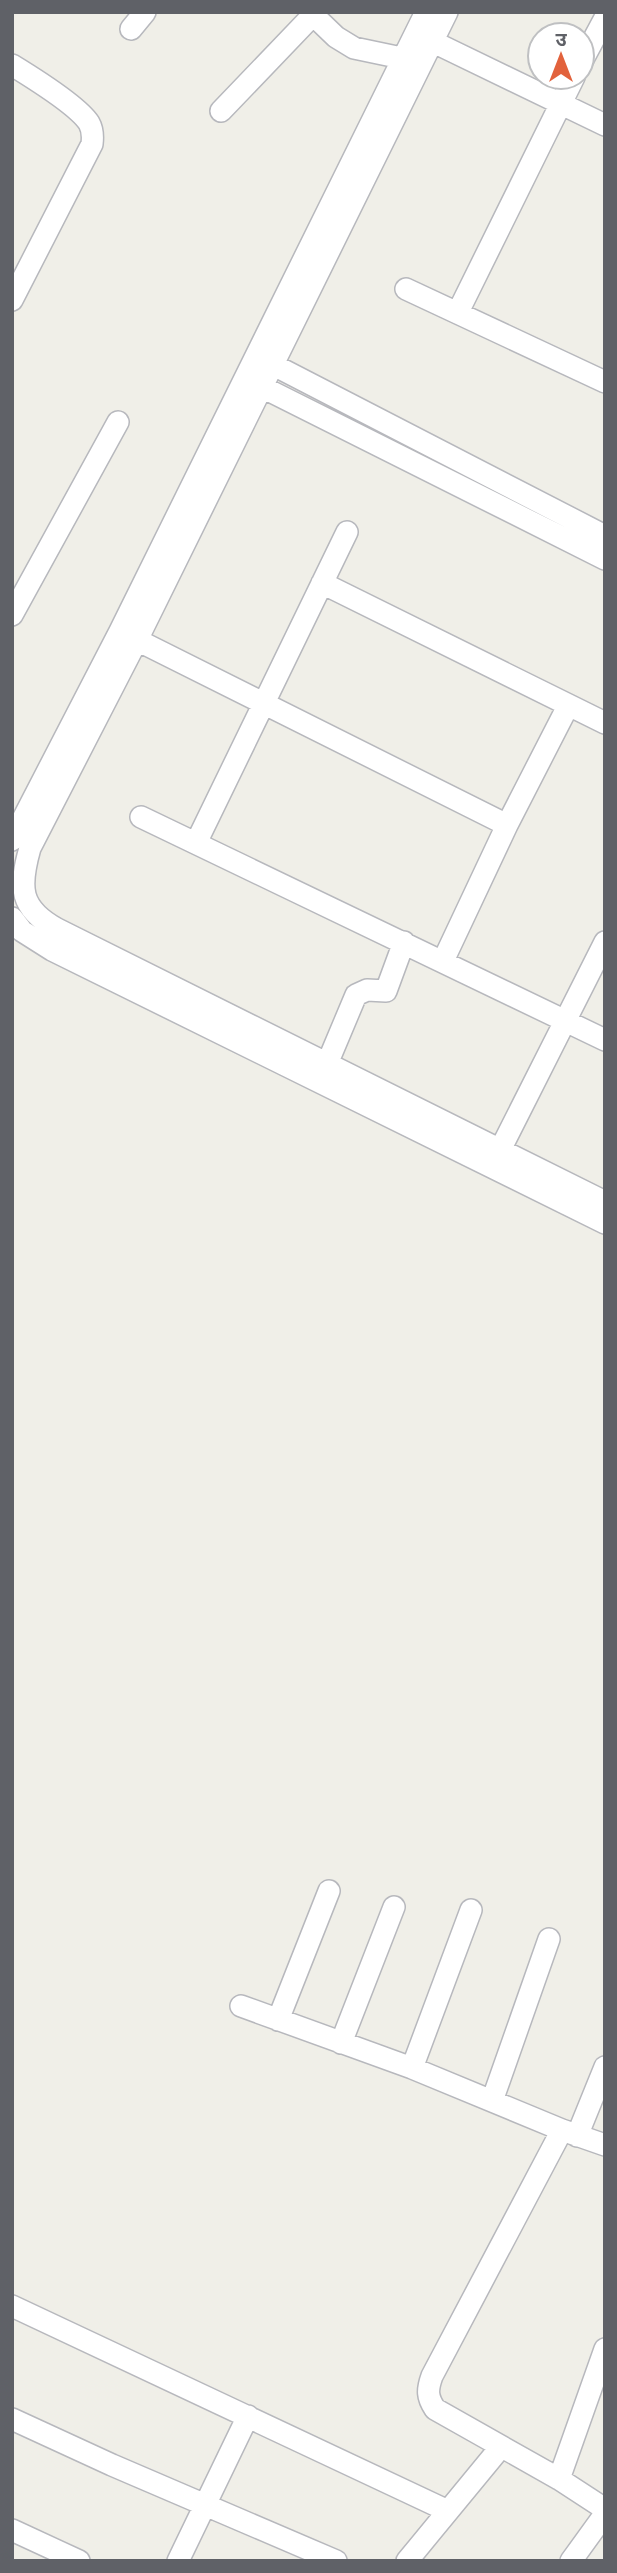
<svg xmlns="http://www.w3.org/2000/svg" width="617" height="2573" viewBox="0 0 617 2573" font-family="Rubik,'Noto Sans Devanagari',sans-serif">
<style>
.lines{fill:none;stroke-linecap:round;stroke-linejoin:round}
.minor-casing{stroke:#b7b8bd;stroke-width:24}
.minor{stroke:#fff;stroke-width:21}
</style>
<rect width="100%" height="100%" fill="#f0efe8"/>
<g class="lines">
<!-- minor casing -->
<g class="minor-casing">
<path id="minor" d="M310 12 336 37 354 48 416 61
M447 12 137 640 30 848C19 887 19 908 57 929L605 1202
M131 29 145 12
M421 36 605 125
M582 61 605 18
M12 65C30 76 78 106 89 123 93 130 93 136 92 144L12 300
M221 111 313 15
M406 289 605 382
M458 312 574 77
M262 359 605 536
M250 381 605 559
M322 583 605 723
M12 615 118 422
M125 634 507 825
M141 817 605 1040
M12 840 120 631 426 12
M196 843 347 532
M12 918 22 931 52 950 605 1223
M443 961 507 825 568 706
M327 1064 356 995 367 990 386 991 404 942
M494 1162 605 942
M241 2006 412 2068 562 2130 605 2145
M278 2020 329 1891
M341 2043 394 1907
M412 2068 471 1910
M492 2101 549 1939
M562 2130 432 2376C427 2390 427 2397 435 2409L559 2479 605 2509
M577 2136 605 2067
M12 2306 448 2511
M12 2419 112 2465 336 2561
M559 2479 605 2349
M12 2530 79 2561
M178 2561 248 2416
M407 2561 500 2448
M571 2561 605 2514"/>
</g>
<!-- minor -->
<use href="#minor" class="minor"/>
</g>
<!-- border -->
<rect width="617" height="2573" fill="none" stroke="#5f6167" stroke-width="28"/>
<!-- north arrow -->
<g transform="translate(561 56)"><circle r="33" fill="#ffffff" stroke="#bfc0c2" stroke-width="2"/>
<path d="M0-5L12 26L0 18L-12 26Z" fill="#e2623c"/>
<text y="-10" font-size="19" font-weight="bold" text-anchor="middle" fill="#5f6167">उ</text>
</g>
</svg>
